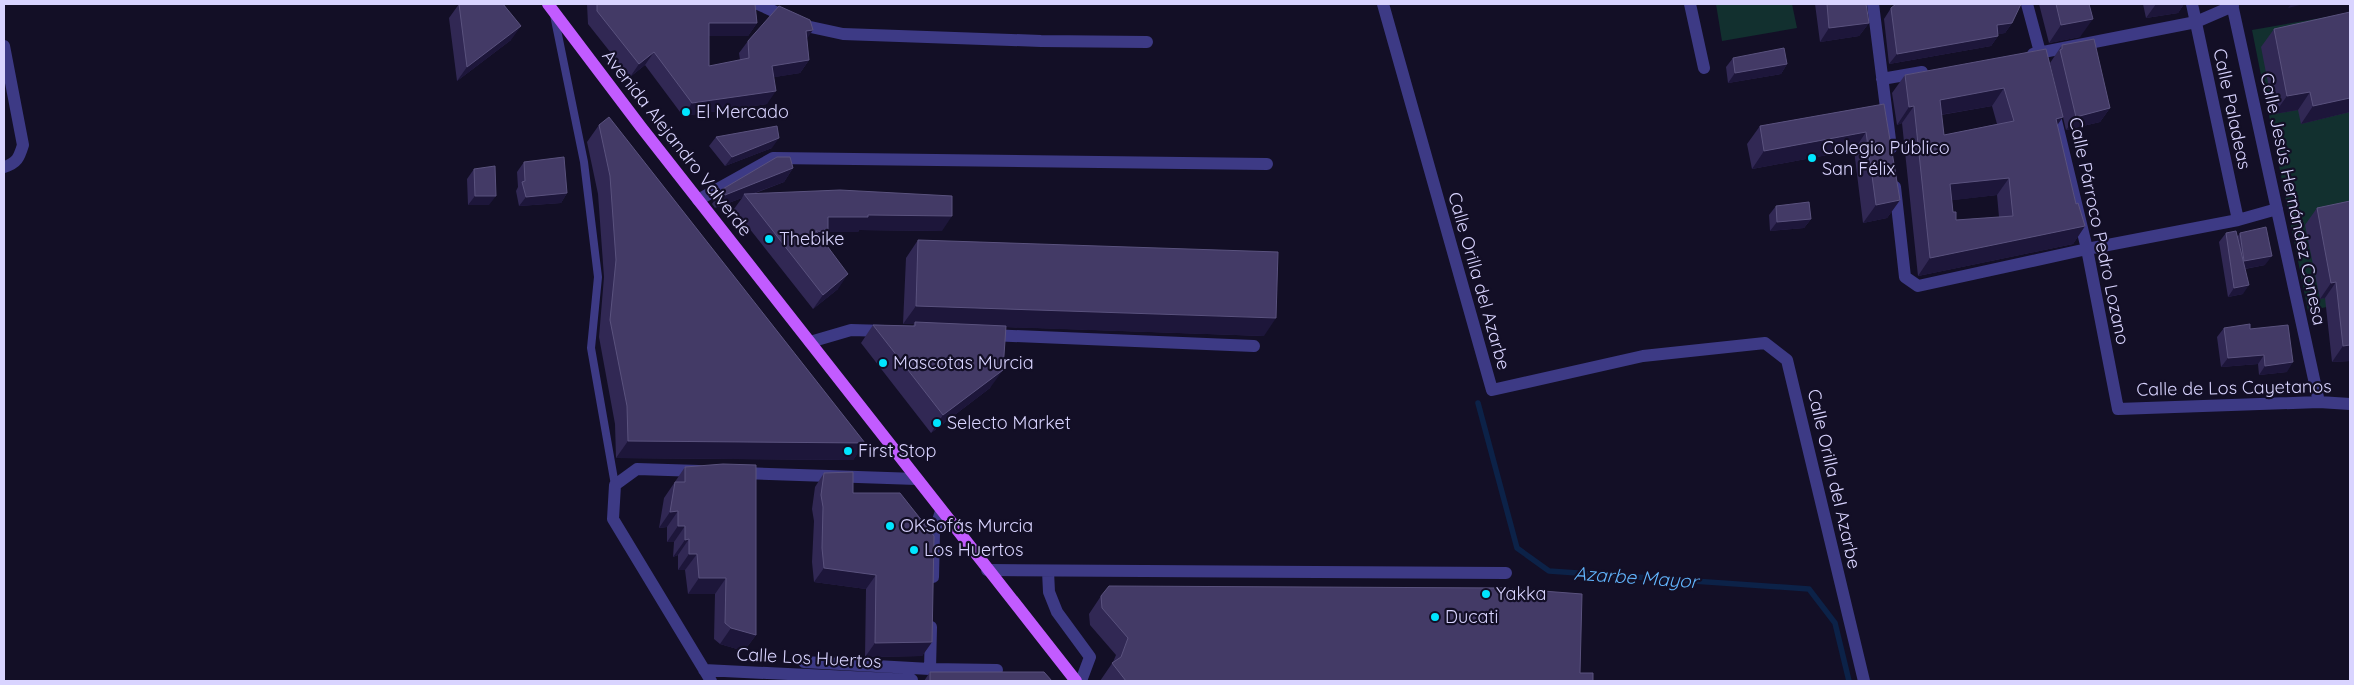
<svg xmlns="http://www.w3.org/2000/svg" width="2354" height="685" viewBox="0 0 2354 685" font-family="Quicksand,sans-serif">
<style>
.green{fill:#12302f}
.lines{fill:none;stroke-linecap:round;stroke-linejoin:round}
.stream{stroke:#0c2248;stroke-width:5.5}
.lane{stroke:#3d3a85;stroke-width:8}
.street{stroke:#3d3a85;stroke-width:12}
.primary{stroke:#c25bff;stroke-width:12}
.wall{fill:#312854;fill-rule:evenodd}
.shaded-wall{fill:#1d163a}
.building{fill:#433a66;stroke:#5a527e;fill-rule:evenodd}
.poi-dot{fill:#00e5ff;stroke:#130f26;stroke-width:2}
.labels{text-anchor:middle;stroke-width:4.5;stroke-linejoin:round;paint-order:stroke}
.street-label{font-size:18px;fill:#d9d4ff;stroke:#130f26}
.poi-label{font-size:18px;fill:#d9d4ff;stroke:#130f26;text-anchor:start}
.water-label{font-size:19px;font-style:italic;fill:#62b6ff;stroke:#130f26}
</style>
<rect width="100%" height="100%" fill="#130f26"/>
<!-- green -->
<path class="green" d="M1716 4H1792L1797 28 1722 41Z
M2350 13V302L2308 311 2252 30Z"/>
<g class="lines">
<!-- stream -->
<path class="stream" d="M1478 403 1517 548 1549 571 1809 589 1835 623 1849 681"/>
<!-- lane -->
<path class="lane" d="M554 15 584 162 598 277 591 348 615 485"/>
<!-- street -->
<path class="street" d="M758 4 806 26 843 34 1041 41 1147 42
M1383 4 1492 390 1643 356 1765 343 1787 360 1864 681
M1690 4 1704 68
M1873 4 1891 148
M2027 4 2044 67
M2192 4 2238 220
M2232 4 2319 402
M4 46 23 145C19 158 17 163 4 167
M2033 54 2196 22 2233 6
M1882 79 1922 72
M2053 108 2087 249 2118 409 2319 402 2350 404
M1895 187 1905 277 1918 286 2087 249 2238 220 2277 209
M698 200 773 158 1267 164
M990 335 1254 346
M810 342 851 330 885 331
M699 471 637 469 615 485 613 519 711 681
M741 473 917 479
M987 570 1506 573
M1048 571 1049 592 1057 612 1090 657 1081 681
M933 577 934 533 941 511
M804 662 930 669 931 627
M930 669 997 670
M704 670 912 680"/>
<!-- primary -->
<path class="primary" d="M548 4 641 127 1076 681"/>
</g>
<!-- wall -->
<path class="wall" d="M459 4 511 40 457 81 449 18Z
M587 4H755L757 23 748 36H709V66L740 60 739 53 748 41 807 39 809 60 800 73 774 77 767 104 683 116 645 65 630 77 588 24Z
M1815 4H1866L1869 23 1859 36 1820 42Z
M2039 4H2089L2080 37 2049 43Z
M2143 4H2184L2178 13 2146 18Z
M1891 8 2012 23 2005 33 1998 34V36L1991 46 1889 64 1884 19Z
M2274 29 2350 112 2301 124 2298 110 2274 114 2261 47Z
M2062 45 2110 108 2100 122 2066 130 2050 63Z
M2046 49 2057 125 2076 204 2085 226 2073 244 1918 276 1902 123 1897 125 1892 93 1905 75ZM1992 106 1997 124 1944 135 1941 115ZM1997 195 1999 217 1956 220 1953 212 1952 200Z
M1733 58 1787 64 1781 74 1728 83 1726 67Z
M1884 104 1900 200 1887 218 1863 223 1854 150 1752 169 1747 144 1760 126Z
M599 125 865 443 853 460 616 458 615 424 599 337 604 277 598 194 587 142Z
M716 137 772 148 725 166 709 146Z
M524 162 567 193 561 203 519 206 516 191 518 187 517 172Z
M793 168 784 182 753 194 942 231 859 230 858 232H827L822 239 838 289 813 309 734 209 742 198 715 208 712 204 721 190Z
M474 169 489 205H468L467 179Z
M2350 201V361L2332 362 2325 298 2320 299 2305 225 2317 208Z
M1776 206 1811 219 1804 228 1770 231 1769 215Z
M2226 233 2238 236 2240 233 2265 265 2245 269 2243 294 2228 297 2219 242Z
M918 240 1264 336 1006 327 990 388 931 433 861 343 873 325 913 326 914 324H903L906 258Z
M2224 328 2250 329 2287 372 2259 375 2258 364 2221 367 2217 337Z
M685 467 756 635 744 651 720 644 714 639 715 594H688L685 570H678V555L673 557 674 542H667V527L659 528 664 498Z
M824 473 853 493 932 642 922 656 865 657 866 589 814 582 812 562 814 521 812 509 815 487Z
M1101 596 1580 673 1593 681H1100L1113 662 1116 655 1090 625 1089 614Z
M930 672 1052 681H924Z"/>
<!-- shaded-wall -->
<path class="shaded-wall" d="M2156 4H2184L2178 13 2146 18Z
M2291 4H2304L2288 8Z
M2093 19 2080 37 2049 43 2061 25Z
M709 23H757L748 36H700Z
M1869 23 1859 36 1820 42 1829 28Z
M2012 23 2005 33 1990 36 1997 25Z
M521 26 511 40 457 81 467 67Z
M813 30 804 43 806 31Z
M1998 36 1991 46 1889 64 1897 54Z
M654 52 645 65 630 77 639 64Z
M809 60 800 73 763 79 772 66Z
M1787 64 1781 74 1728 83 1735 73Z
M2004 88 1992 106 1927 117 1940 100Z
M776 91 767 104 683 116 692 103Z
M2310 92 2298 110 2274 114 2287 96Z
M2350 98V112L2301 124 2313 106Z
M1914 106 1902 123 1897 125 1909 107Z
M2110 108 2100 122 2066 130 2076 117Z
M2063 117 2051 134 2056 119Z
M1866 132 1854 150 1752 169 1764 151Z
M779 138 772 148 725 166 732 157Z
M793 168 784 182 746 196 744 194 742 198 715 208 725 195Z
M2009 178 1997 195 1938 202 1950 184Z
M567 193 561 203 519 206 526 197Z
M475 196H496L489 205H468Z
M1900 200 1887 218 1863 223 1876 205Z
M868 215 952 216 942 231 859 230 858 232H827L817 247 816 231 828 217Z
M1811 219 1804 228 1770 231 1777 222Z
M2085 226 2073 244 1918 276 1930 258Z
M2272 256 2265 265 2238 270 2244 261Z
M848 274 838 289 813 309 823 295Z
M2336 282 2325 298 2320 299 2331 283Z
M2249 285 2243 294 2228 297 2234 288Z
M916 306 1276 318 1264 336 915 324V322L914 324H903Z
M2350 345V361L2332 362 2343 346Z
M2264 355 2258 364 2221 367 2228 358Z
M2293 362 2287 372 2259 375 2265 366Z
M1003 370 990 388 931 433 943 415Z
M628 441 865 443 853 460 616 458Z
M678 511 667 527 659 528 670 512Z
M678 526H685L674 542H667Z
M689 539 678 555 673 557 685 540Z
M689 554H697L685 570H678Z
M824 568 876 575 866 589 814 582Z
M699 578H726L715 594H688Z
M731 628 756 635 744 651 720 644Z
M932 642 922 656 865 657 875 643Z"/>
<!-- building -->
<path class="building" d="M459 4H503L521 26 467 67Z
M597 4H755L757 23H709V66L749 58 748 41 779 6 810 20 813 30 806 31 809 60 772 66 776 91 692 103 654 52 639 64 597 11Z
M1827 4H1866L1869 23 1829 28Z
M1896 4H2021L2012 23 1997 25 1998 36 1897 54 1891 8Z
M2056 4H2089L2093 19 2061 25Z
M2350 12V98L2313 106 2310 92 2287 96 2274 29Z
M2094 39 2110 108 2076 117 2060 50 2062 49V45Z
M1784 48 1787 64 1735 73 1733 58Z
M2046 49 2063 117 2056 119 2076 204 2078 203 2085 226 1930 258 1914 106 1909 107 1905 75ZM2004 88 2014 121 1944 135 1940 100ZM2009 178 2013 216 1956 220V212H1953L1950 184Z
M1884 104 1900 200 1876 205 1866 132 1764 151 1760 126Z
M609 117 865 443 628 441 627 406 610 320 616 260 610 176 599 125Z
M777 126 779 138 732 157 716 137Z
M564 157 567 193 526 197 522 182 525 181 524 162Z
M777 157H790L793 168 725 195 721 190Z
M495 166 496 196H475L474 169Z
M840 190 952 196V216L868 215V217H828V232L816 231 848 274 823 295 744 194Z
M2350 201V345L2343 346 2336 282 2331 283 2317 208Z
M1809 202 1811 219 1777 222 1776 206Z
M2266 227 2272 256 2244 261 2240 233Z
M2236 231 2249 285 2234 288 2226 233Z
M918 240 1278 252 1276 318 916 306Z
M915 322 1006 326 1003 370 943 415 873 325 915 326Z
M2250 324V329L2288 325 2293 362 2265 366 2264 355 2228 358 2224 328Z
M723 464 756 465V635L731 628 725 623 726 578H699L697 554H689V539L685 540V526H678V511L670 512 675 482H685V467Z
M853 472V493H900L934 536 932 642 875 643 876 575 824 568 822 548 823 507 821 495 824 473Z
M1109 586 1503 588 1582 594 1580 673H1593V681H1126L1112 663 1121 657 1128 638 1102 608 1101 596Z
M930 672H1044L1052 681H930Z"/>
<!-- markers -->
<g class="poi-dot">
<circle cx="686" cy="112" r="5"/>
<circle cx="1812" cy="158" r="5"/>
<circle cx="769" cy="239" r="5"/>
<circle cx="883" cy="363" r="5"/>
<circle cx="937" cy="423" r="5"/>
<circle cx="848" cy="451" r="5"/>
<circle cx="890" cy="526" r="5"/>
<circle cx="914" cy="550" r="5"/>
<circle cx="1486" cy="594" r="5"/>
<circle cx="1435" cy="617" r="5"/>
</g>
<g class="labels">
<!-- street labels -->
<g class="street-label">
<text transform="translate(2232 109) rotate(78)" y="6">Calle Paladeas</text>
<text transform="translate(677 143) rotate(52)" y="6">Avenida Alejandro Valverde</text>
<text transform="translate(2293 199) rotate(78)" y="6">Calle Jesús Hernández Conesa</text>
<text transform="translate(2099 231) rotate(78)" y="6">Calle Párroco Pedro Lozano</text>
<text transform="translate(1479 281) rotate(74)" y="6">Calle Orilla del Azarbe</text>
<text transform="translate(2234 388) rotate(-1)" y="6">Calle de Los Cayetanos</text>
<text transform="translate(1834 479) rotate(77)" y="6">Calle Orilla del Azarbe</text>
<text transform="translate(809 658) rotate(3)" y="6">Calle Los Huertos</text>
</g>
<!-- poi labels -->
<g class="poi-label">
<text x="696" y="118">El Mercado</text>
<text x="1822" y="154">Colegio Público<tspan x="1822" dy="21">San Félix</tspan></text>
<text x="779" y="245">Thebike</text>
<text x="893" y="369">Mascotas Murcia</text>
<text x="947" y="429">Selecto Market</text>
<text x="858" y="457">First Stop</text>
<text x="900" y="532">OKSofás Murcia</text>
<text x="924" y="556">Los Huertos</text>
<text x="1496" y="600">Yakka</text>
<text x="1445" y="623">Ducati</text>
</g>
<!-- water labels -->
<g class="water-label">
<text transform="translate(1636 577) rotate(4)" y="7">Azarbe Mayor</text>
</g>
</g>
<!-- border -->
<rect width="2354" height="685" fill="none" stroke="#d9d4ff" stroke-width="10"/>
</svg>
